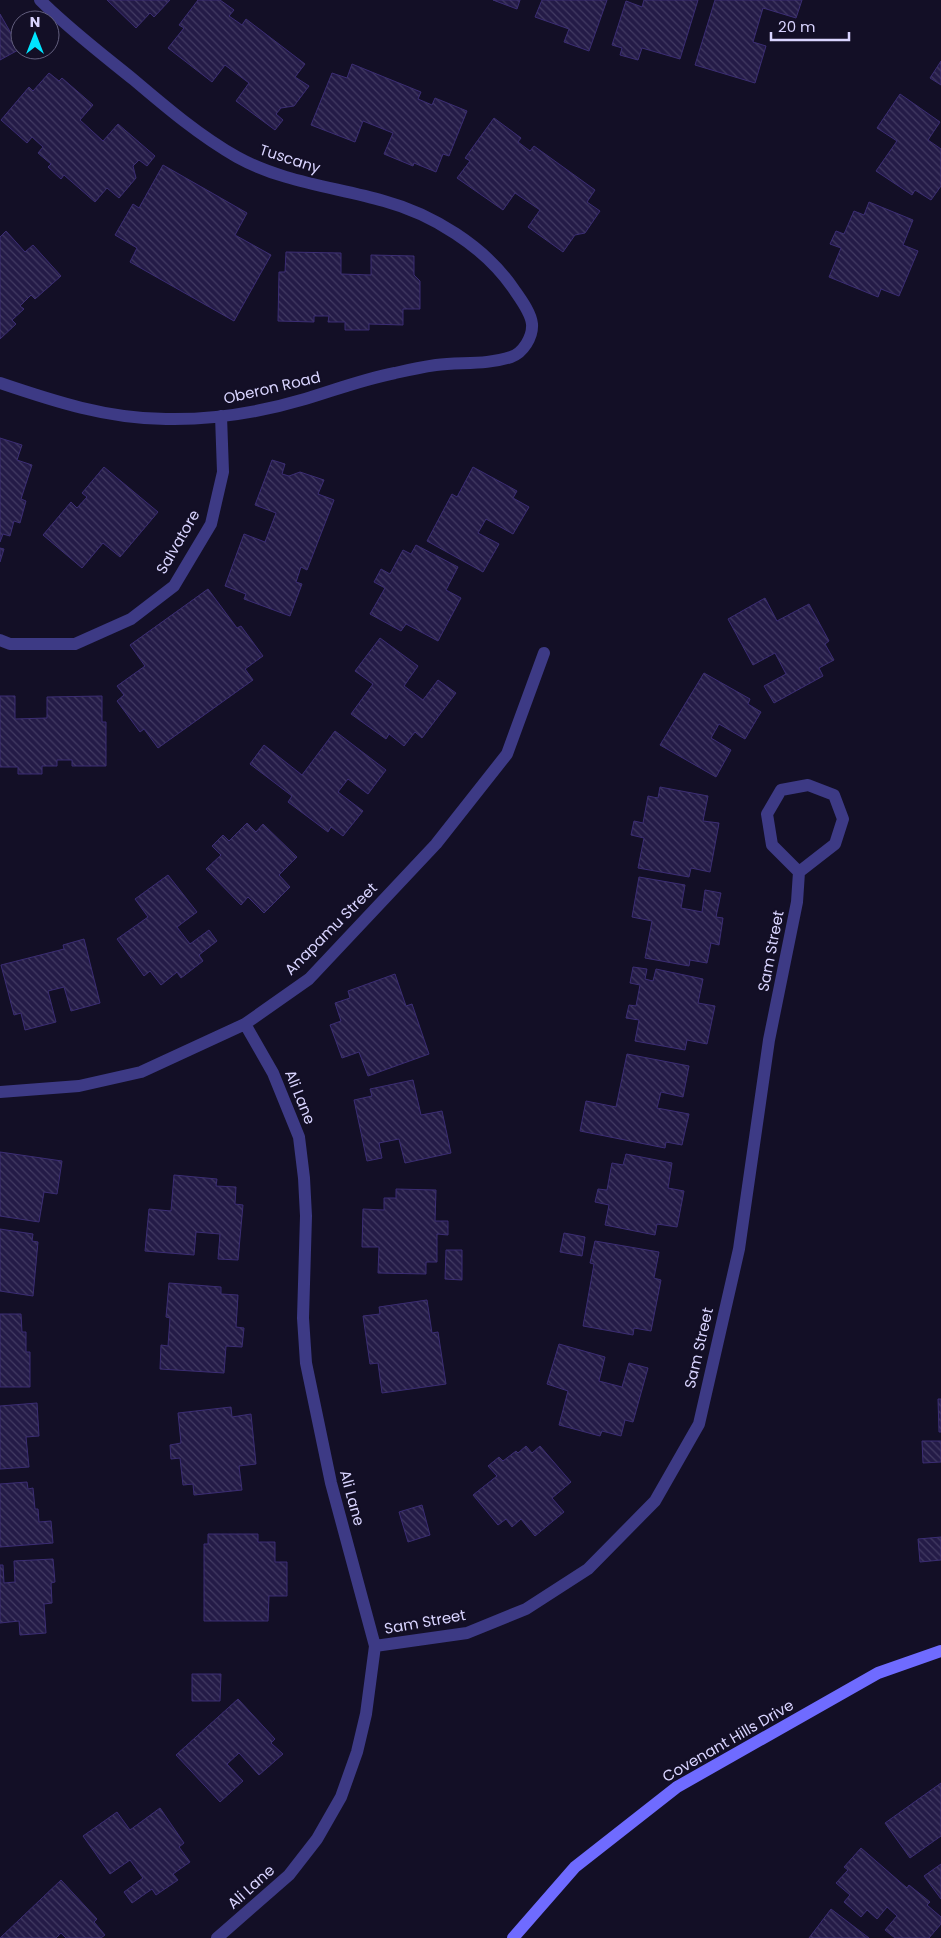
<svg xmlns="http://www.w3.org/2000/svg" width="941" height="1938" viewBox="0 0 941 1938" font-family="Poppins,sans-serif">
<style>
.building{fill:url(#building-back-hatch);stroke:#3b2d73}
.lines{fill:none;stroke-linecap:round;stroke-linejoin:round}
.street{stroke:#3d3a85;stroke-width:12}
.secondary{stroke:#6f6bff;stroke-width:12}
.labels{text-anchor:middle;stroke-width:4;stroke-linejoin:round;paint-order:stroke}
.street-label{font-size:15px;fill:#d9d4ff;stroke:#130f26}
</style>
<defs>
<pattern id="building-back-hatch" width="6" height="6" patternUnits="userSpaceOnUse" patternTransform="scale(1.25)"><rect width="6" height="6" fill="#241b47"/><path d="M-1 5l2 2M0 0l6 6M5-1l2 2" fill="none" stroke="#433b63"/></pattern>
</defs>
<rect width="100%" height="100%" fill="#130f26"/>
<!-- building -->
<path class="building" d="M107 0H170L154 17 150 13 136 28Z
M198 0H220L234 10 229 16 242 25 246 19 305 64 295 77 309 86 294 106 281 108 276 114 283 120 275 130 236 101 249 83 225 65 212 82 168 48 184 28 179 25Z
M493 0H520L517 9Z
M542 0H607L589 51 564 42 569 29 535 17Z
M644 0H698L680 59 642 48 638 60 620 55 622 48 612 45 626 1 642 7Z
M715 0H802L796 18 763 8 753 42 766 46 755 83 695 65Z
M0 14 20 49 0 60Z
M941 61V85L930 78Z
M352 64 421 92 418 99 432 105 435 98 467 111 449 156 443 154 436 172 414 163 413 166 384 154 393 133 363 121 355 142 311 125 332 73 347 78Z
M49 73 59 81 62 78 93 105 80 120 103 141 118 124 155 156 147 166 139 160 133 166 136 178 119 198 107 188 95 202 64 175 61 179 48 167 51 164 38 153 43 147 32 137 27 143 1 120 29 87 33 91Z
M900 94 940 122 928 140 941 149V186L931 200 915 190 912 195 876 171 897 141 877 128Z
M494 118 521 138 518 142 530 151 534 146 595 190 587 202 600 211 585 233 575 235 563 252 528 227 540 210 515 193 503 210 457 178 470 161 465 158Z
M163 165 247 213 235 235 271 255 234 321 130 262 137 248 115 235 133 204 139 208Z
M869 202 913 220 903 245 918 251 899 296 881 289 878 297 829 277 841 248 830 244 836 231 844 234 854 211 864 215Z
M6 231 25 252 33 245 61 276 35 299 31 295 20 306 24 309 12 320 16 324 0 339V237Z
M286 252 341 253V274L371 275V255L414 256V275L420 281V309H403V325L369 324V330H345V322H328L329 316H314V322L278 321 279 272H285Z
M0 438 22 445 17 460 32 465 21 499 26 501 20 523 14 521 10 536 3 534 0 542Z
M272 460 285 464 282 474 289 476 300 472 324 480 318 494 334 500 307 570 301 567 296 582 302 584 290 616 244 599 246 594 225 586 244 534 265 542 276 513 255 505Z
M104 467 158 512 120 557 103 543 82 568 43 535 71 502 77 508 87 497 82 493Z
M473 467 517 491 513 498 529 507 513 534 486 519 478 533 499 544 483 572 427 541 452 494 457 497Z
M416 545 458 567 446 590 461 598 438 641 406 624 401 631 370 614 385 588 374 582 381 569 390 574 403 550 411 554Z
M0 548 4 549 0 562Z
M208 589 237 628 241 626 263 656 245 669 253 680 158 748 144 729 140 732 117 701 124 695 117 686 145 666 130 645Z
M765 598 777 621 809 604 829 641 825 644 834 660 819 668 823 676 774 703 764 686 786 674 775 653 753 665 728 619Z
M380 638 418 666 404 686 423 700 438 680 456 693 422 738 415 732 404 746 389 734 386 739 351 714 373 684 355 671Z
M704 673 750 699 748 704 761 712 745 739 719 724 711 738 731 750 716 777 660 745Z
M0 696H15V719L47 718V697L102 696V722H106V766H72V760H57V766H42V774H18V767H0Z
M335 731 386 770 368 794 348 779 338 792 363 811 343 836 331 827 328 832 288 802 292 796 250 764 264 745 302 775Z
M660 787 708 796 703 821 719 823 710 872 691 868 689 877 638 868 644 838 631 835 634 821 643 823 648 796 658 798Z
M247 823 256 832 263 824 297 857 279 875 290 887 264 913 248 897 241 905 206 869 221 855 212 846 223 835 229 841Z
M168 875 197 912 177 927 190 944 209 930 217 941 199 955 203 961 181 978 177 972 161 985 150 971 144 976 117 939 148 917 135 899Z
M639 877 685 885 681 908 702 912 705 890 721 893 716 917 723 918 719 945 711 943 707 963 690 960 689 966 645 958 652 921 632 917Z
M84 939 100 1003 71 1011 64 987 48 991 56 1022 25 1030 21 1013 14 1015 1 965 64 949 63 945Z
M633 967 647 969 645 979 653 981 656 969 703 979 698 1003 715 1006 707 1044 687 1040 685 1050 635 1041 639 1020 626 1018 629 1005 636 1006 640 985 630 983Z
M395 974 406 1006 412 1004 429 1054 368 1076 359 1052 342 1058 330 1025 341 1021 335 1003 350 998 348 991Z
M627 1054 689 1066 683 1097 661 1092 657 1108 689 1114 682 1145 666 1142 665 1148 580 1131 586 1101 616 1107Z
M413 1080 421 1115 442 1111 451 1153 405 1163 399 1139 379 1143 382 1158 367 1161 354 1100 372 1096 370 1089Z
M0 1152 62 1161 57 1194 44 1192 39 1222 0 1216Z
M626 1154 672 1163 668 1188 684 1191 677 1227 657 1224 655 1235 605 1225 609 1205 595 1202 598 1189 607 1190 612 1163 623 1165Z
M174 1175 217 1179 216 1186 236 1187 235 1204 243 1205 238 1260 218 1259 220 1234 196 1232 194 1255 145 1251 149 1209 171 1211Z
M396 1189 436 1190 435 1221H448V1235L437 1234V1262H426V1274L378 1273 379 1247H362L363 1209 384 1210V1198H396Z
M0 1229 33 1234 32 1241 38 1242 33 1296 0 1291Z
M564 1233 585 1237 582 1256 560 1252Z
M595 1241 659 1252 654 1278 661 1280 651 1331 634 1328 633 1335 583 1326 594 1264 590 1263Z
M446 1250H462V1280L445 1279Z
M169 1283 221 1287V1294L238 1295 236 1327 244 1328 242 1347 226 1346 224 1373 160 1369 161 1345 168 1346 170 1318 166 1317Z
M427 1300 432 1333 438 1332 446 1384 382 1393 378 1363 370 1364 363 1316 380 1314 379 1307Z
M0 1314H21L22 1332H26V1352H30V1387H0Z
M559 1344 605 1357 599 1381 622 1387 629 1363 648 1368 633 1422 625 1420 621 1436 602 1431 600 1436 559 1425 568 1391 547 1384Z
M938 1399H941V1432H939Z
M37 1403 39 1436 26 1437 29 1467 0 1469V1406Z
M231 1407 232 1417 251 1414 256 1464 239 1466 242 1490 194 1495 193 1484 183 1485 180 1458 171 1459 170 1445 181 1443 178 1413Z
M922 1441H941V1462L923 1463Z
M526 1446 532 1453 540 1446 571 1482 552 1498 564 1512 535 1536 521 1519 512 1527 506 1519 498 1525 473 1495 497 1476 488 1466 499 1457 503 1461 516 1451 518 1453Z
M27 1482 28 1489 33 1488 35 1509H38L39 1522 51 1521 53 1543 0 1547V1484Z
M422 1505 430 1535 408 1542 399 1512Z
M208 1534H258V1542H275V1562H287V1596H269L268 1621H204V1544H208Z
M941 1537V1560L920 1562 918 1539Z
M53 1559 55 1582 51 1583 52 1603 44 1604 46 1633 20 1635 19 1621 0 1623V1565H3L4 1583 15 1582 14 1561Z
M192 1674H221L220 1701H192Z
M238 1699 275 1739 271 1743 283 1754 259 1775 239 1753 227 1764 243 1781 220 1802 176 1755Z
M941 1783V1836L910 1858 885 1823Z
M160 1808 184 1843 179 1847 190 1862 173 1874 178 1880 156 1895 152 1889 132 1903 124 1892 143 1878 130 1860 110 1874 83 1836 117 1812 130 1830Z
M861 1848 907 1888 909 1885 930 1902 927 1905 941 1917V1924L929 1938H895L885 1930 897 1916 887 1907 877 1919 867 1910 861 1917 844 1902 850 1895 836 1883 848 1870 844 1867Z
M941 1864V1899L924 1876Z
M61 1880 97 1919 94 1922 105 1935 101 1938H66L61 1933 56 1938H0Z
M831 1909 869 1938H809Z"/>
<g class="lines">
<!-- street -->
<path class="street" d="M0 383C53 401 108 419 166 419 212 420 261 412 305 399 335 390 364 379 395 373 408 370 422 367 436 365 461 362 487 365 511 357 523 353 533 337 532 324 531 312 519 297 513 288 484 246 432 214 384 201 335 187 282 182 237 157 200 136 167 108 134 80 102 54 69 29 40 0
M0 640 10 644H75L131 619 174 586 211 524 223 472 221 416
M0 1092 79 1086 141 1072 245 1024 309 979 436 844 507 754 544 653
M375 1646 467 1633 526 1609 588 1569 655 1501 699 1424 739 1249 769 1040 797 902 799 872 835 844 843 819 834 795 808 785 781 790 767 814 772 845 799 872
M217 1938 289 1875 317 1839 341 1797 357 1752 366 1714 375 1646 331 1483 306 1363 303 1318 306 1216 304 1178 299 1137 273 1073 245 1024"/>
<!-- secondary -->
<path class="secondary" d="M513 1938 575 1867 677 1787 878 1673 941 1651"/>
</g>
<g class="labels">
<!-- street labels -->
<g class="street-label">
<text transform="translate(290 159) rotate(18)" y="5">Tuscany</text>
<text transform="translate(272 388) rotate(-13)" y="5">Oberon Road</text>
<text transform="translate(178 542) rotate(-60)" y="5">Salvatore</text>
<text transform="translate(331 929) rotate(-45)" y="5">Anapamu Street</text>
<text transform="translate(771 951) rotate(-79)" y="5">Sam Street</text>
<text transform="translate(300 1097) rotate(68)" y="5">Ali Lane</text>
<text transform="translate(699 1348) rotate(-77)" y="5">Sam Street</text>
<text transform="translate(352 1498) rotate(75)" y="5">Ali Lane</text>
<text transform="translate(425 1622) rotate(-10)" y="5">Sam Street</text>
<text transform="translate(728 1741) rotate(-30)" y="5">Covenant Hills Drive</text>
<text transform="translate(251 1887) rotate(-42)" y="5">Ali Lane</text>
</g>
</g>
<!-- north arrow -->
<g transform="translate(35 35)"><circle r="24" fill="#130f26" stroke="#625e7d"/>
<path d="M0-4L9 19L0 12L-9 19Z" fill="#00e5ff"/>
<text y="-8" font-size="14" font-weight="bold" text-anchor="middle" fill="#d9d4ff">N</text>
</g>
<!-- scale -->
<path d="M771 32v8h78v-8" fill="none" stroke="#d9d4ff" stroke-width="2.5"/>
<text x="778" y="32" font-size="15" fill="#d9d4ff" stroke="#130f26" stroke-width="4" paint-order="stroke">20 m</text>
</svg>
